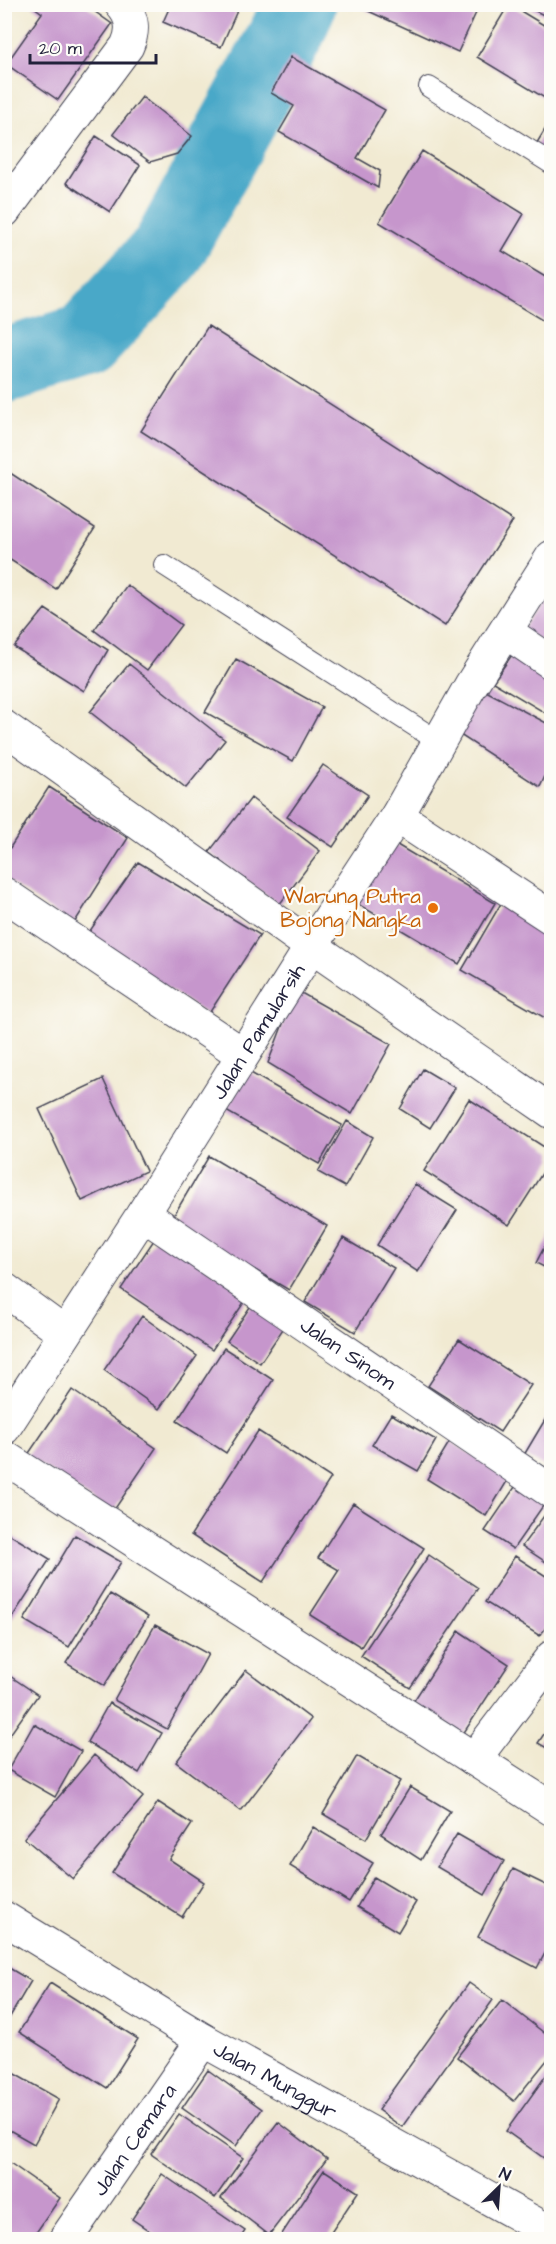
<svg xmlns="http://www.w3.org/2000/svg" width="556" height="2244" viewBox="0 0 556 2244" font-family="'Architects Daughter',sans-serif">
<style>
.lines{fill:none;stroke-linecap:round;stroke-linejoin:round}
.river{stroke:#49a8c8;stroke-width:75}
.building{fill:#c696cc}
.service-casing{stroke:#414052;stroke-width:22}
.minor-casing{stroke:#414052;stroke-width:35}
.service{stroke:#fff;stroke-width:20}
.minor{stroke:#fff;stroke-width:33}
.food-dot{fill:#e8710a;stroke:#fdfcf7;stroke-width:2}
.labels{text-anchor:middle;stroke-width:4.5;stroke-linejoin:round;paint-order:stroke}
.food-label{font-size:21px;fill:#c56008;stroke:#fdfcf7;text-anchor:end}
.street-label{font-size:21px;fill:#22223b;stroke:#fdfcf7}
</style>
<rect width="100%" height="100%" fill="#fdfcf7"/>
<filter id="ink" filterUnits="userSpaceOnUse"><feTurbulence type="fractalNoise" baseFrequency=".0167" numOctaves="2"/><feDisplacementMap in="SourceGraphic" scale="12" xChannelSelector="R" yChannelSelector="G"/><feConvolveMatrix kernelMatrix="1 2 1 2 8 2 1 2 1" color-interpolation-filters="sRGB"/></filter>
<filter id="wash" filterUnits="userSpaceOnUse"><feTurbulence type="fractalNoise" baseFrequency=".008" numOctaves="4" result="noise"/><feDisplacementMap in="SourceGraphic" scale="24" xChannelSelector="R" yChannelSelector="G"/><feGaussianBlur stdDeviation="1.35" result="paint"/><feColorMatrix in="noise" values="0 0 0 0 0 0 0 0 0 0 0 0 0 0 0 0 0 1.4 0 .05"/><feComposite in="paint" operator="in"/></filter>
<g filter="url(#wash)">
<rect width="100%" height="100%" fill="#f1ead2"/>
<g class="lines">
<!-- river -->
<path class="river" d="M4 366 85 341 167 252 288 31 299 4"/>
</g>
<g id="blocks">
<!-- building -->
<path class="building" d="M30 4H84L112 24 58 100 6 64 42 13Z
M171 4H240L221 47 163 22Z
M353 4H480L458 52Z
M509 4 552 30V94L548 100 477 57Z
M529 4H552V19L527 7Z
M291 57 385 110 357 158 380 171 378 188 279 132 294 106 271 93Z
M142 97 192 136 177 154 150 162 113 134Z
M552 118V156L535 146Z
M96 136 140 165 110 212 66 183Z
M422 151 524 214 502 251 552 281V326L379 222Z
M208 326 513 521 445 626 141 431Z
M4 469 95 528 56 589 4 556Z
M127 585 181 625 147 670 94 630Z
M547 593 552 596V648L523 630Z
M45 609 108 650 84 691 14 647Z
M514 652 552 674V717L493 682Z
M236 659 322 707 293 761 205 712Z
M129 664 225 740 186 788 90 712Z
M482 689 552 726V761L540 787 454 731Z
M323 765 368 795 333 847 287 817Z
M49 787 128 838 73 925 4 878V857Z
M251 798 320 851 279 905 209 852Z
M387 839 495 903 459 964 351 900Z
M138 862 260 935 208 1015 87 935Z
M503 900 552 928V1022L462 970Z
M296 990 391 1044 352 1114 268 1063Z
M423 1069 455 1088 430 1128 400 1109Z
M249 1072 342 1125 319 1164 226 1111Z
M103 1079 146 1171 82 1201 39 1109Z
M469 1099 552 1152V1158L509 1225 424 1171Z
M347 1121 373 1137 345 1187 318 1172Z
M209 1156 327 1226 289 1290 171 1220Z
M415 1184 457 1210 418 1272 377 1245Z
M552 1232V1271L536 1263Z
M158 1234 249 1295 212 1350 121 1289Z
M343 1238 394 1268 355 1332 305 1302Z
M256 1298 289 1320 260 1363 227 1341Z
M142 1316 197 1356 159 1409 104 1370Z
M459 1339 531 1385 500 1432 428 1386Z
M224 1348 273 1380 226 1453 177 1421Z
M72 1390 156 1448 112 1513 27 1456Z
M549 1413 552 1414V1471L524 1455Z
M391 1414 436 1440 418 1471 372 1445Z
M258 1431 331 1478 263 1582 191 1535Z
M450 1441 509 1478 486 1516 427 1479Z
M517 1484 545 1503 513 1549 485 1531Z
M353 1503 424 1548 361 1647 310 1615 339 1570 318 1558Z
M552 1505V1566L522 1546Z
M4 1531 50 1559 4 1630Z
M75 1535 121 1562 69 1647 24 1620Z
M429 1555 478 1588 410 1688 361 1656Z
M515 1556 552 1580V1618L540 1636 485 1602Z
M110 1594 148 1617 104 1686 66 1663Z
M155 1625 208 1654 167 1729 114 1700Z
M459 1631 509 1664 463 1734 413 1702Z
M246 1670 311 1719 241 1811 176 1762Z
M4 1672 38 1695 4 1743Z
M109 1703 162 1733 139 1773 87 1742Z
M552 1722V1751L538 1743Z
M34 1724 81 1751 55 1797 8 1770Z
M94 1755 143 1797 73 1879 24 1838Z
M357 1756 400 1781 366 1839 323 1814Z
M410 1787 450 1811 421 1860 381 1834Z
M158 1802 192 1824 169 1859 204 1882 182 1917 112 1873Z
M313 1827 373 1863 349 1902 290 1866Z
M457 1834 504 1861 485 1895 437 1867Z
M513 1869 552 1888V1940L537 1968 478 1937Z
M374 1877 416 1902 398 1932 357 1907Z
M4 1965 31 1981 4 2027Z
M50 1983 138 2039 107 2088 19 2032Z
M469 1983 493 2000 402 2127 378 2110Z
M502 2000 552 2039V2054L514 2101 457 2057Z
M552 2067V2157L548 2161 506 2131Z
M4 2068 59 2099 34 2144 4 2127Z
M208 2070 262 2109 236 2146 182 2108Z
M179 2114 243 2158 215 2198 151 2154Z
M278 2122 327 2159 269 2235 221 2198Z
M10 2163 60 2198 31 2240H4V2171Z
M324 2170 358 2192 326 2240H278Z
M162 2174 245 2231 239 2240H163L132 2219Z"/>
</g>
</g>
<g filter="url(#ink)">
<use href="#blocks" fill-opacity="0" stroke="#414052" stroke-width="1.5"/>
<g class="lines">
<!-- service casing -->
<g class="service-casing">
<path id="service" d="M429 87 552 164
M164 565 438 741"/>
</g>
<!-- minor casing -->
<g class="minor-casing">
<g id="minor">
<path d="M4 211 127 46C134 31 133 17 121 4"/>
<path d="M506 632 552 663"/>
<path d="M4 727 311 946 552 1112"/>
<path d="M397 816 552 918"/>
<path d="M4 894 242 1054"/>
<path id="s1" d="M143 1214 552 1492"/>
<path d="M4 1289 64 1333"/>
<path id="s2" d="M4 1428 143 1214 320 933 397 816 471 685 552 557"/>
<path d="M4 1457 552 1809"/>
<path d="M474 1759 552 1657"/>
<path id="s3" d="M4 1918 203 2040 552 2233"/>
<path id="s4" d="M65 2240 203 2040"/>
</g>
</g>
<!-- service -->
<use href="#service" class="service"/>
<!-- minor -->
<use href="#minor" class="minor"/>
</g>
</g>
<!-- markers -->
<circle class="food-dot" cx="433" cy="908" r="6"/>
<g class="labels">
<!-- food labels -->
<g class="food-label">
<text x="421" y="903">Warung Putra<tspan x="421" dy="24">Bojong Nangka</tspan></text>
</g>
<!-- street labels -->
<g class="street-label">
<text dy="7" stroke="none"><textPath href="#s2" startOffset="471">Jalan Pamularsih</textPath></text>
<text dy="7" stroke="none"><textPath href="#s1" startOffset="248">Jalan Sinom</textPath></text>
<text dy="7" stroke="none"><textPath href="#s3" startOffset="316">Jalan Munggur</textPath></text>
<text dy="7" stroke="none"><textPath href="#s4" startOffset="122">Jalan Cemara</textPath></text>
</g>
</g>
<!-- margin -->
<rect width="556" height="2244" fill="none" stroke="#fdfcf7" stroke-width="24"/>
<!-- north arrow -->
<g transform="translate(499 2187) rotate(25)" stroke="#fdfcf7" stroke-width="4.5" paint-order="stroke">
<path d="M0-4.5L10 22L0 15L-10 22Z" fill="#22223b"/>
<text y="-9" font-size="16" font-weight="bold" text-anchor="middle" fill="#22223b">N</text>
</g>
<!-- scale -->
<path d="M30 54v9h126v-9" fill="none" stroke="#22223b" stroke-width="3"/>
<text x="39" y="54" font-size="18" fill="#22223b" stroke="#fdfcf7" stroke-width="4.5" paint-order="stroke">20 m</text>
</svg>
